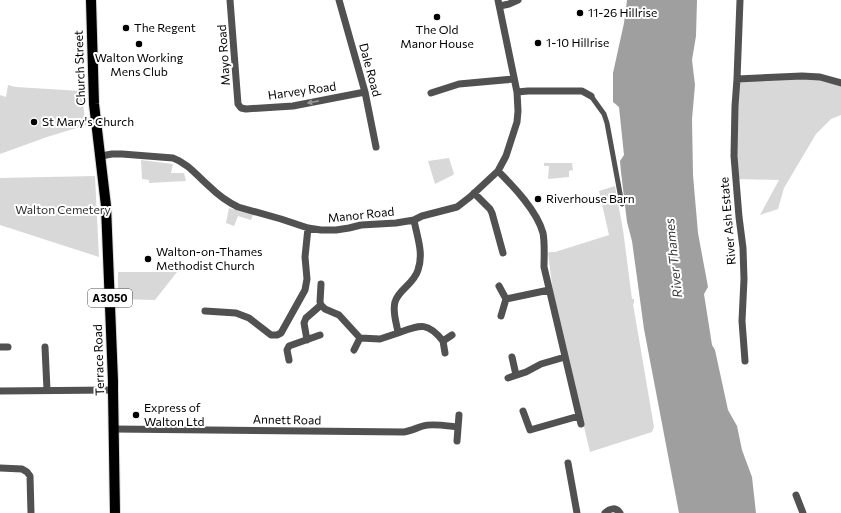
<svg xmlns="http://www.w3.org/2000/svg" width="841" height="513" viewBox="0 0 841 513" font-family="Commissioner,sans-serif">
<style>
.green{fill:#d8d8d8}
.water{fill:#9f9f9f}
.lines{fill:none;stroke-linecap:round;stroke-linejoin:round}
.primary-casing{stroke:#dbdbdb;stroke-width:12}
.pedestrian{stroke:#515151;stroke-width:5}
.minor{stroke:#515151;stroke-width:7}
.primary{stroke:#000;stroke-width:10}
.oneway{fill:#979797}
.poi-dot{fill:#000;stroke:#fff;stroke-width:1.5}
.labels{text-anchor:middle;stroke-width:4;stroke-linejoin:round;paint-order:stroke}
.shield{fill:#fff;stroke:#4c4c4c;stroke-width:1}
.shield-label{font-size:11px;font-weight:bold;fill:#000}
.poi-label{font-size:12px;fill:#000;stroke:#fff;text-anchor:start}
.street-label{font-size:12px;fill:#000;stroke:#fff}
.park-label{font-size:12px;fill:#2f2f2f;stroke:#fff}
.water-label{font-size:13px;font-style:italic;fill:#404040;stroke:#fff}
</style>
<rect width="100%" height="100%" fill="#fff"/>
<!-- green -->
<path class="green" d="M802 76 841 83V115L831 119 816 134 784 188 778 209 760 215 779 180 736 179 737 79Z
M8 85 16 87 81 91 86 125 47 137 0 154V95L6 97Z
M449 158 454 174 453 175 435 184 428 161Z
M141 160 173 164 171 173H184L186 181 149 183V180L142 179Z
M544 163H572L573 170 569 171V177L548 179 549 166H544Z
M95 176 99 257 0 225V178Z
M615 186 623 230 632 299H634V303L633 304 654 427 652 432 590 452 572 377 553 292 548 253 550 252H555L609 235 599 191Z
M229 208 253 215 251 220 238 216 234 226 226 223Z
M118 272H177L155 300 118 299Z"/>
<!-- water -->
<path class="water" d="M627 0H697L696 36 692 60 695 85 692 119 693 175 698 233 708 287 704 294 712 345 715 350 728 410 737 426 742 450 752 477 756 513H679L644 329 632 241 627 222 621 172 620 161 624 155 619 107 613 102V73L624 23Z"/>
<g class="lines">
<!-- primary casing -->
<g class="primary-casing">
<path id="primary" d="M91 0 94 104 106 206 113 381V390L115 513"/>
</g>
<!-- pedestrian -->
<path class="pedestrian" d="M591 96 604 114 607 123 622 204"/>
<!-- minor -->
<path class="minor" d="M230 0 238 104 241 108 246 109 293 106 365 92
M339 0 365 92 376 147
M740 0 737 79 735 106 734 156 739 217 743 248 744 279 742 321 745 361
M500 6 509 4 518 0
M737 79 802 76 820 77 841 83
M517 92 528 91H582L591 96
M431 93 459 84 514 79
M101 156 112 154H122L173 158C189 164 197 176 210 187 218 195 228 202 238 207L281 219 308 228 321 230H336L349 228 361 225 396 223 414 220 422 216 457 207 470 197 498 171 506 156 517 122 518 111 517 92 498 0
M498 171C514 187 537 211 543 233 545 244 544 256 544 267L581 424
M474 193 490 209 492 213 503 253
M414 220C417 237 424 253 418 270 414 284 398 290 395 302 392 312 397 324 398 333 420 325 427 321 443 341L452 335
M321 284 320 302 321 305 325 309 339 315 360 338 380 339 398 333
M499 286 506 299 501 316
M506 299 549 290
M205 311 236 313 249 318 271 335H277L281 333 305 290 307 279 305 257 308 228
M307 340 304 323 306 318 321 305
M443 341 445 353
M0 347H8
M45 347 47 390
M354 350 360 338
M512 357 516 375
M289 360 287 350 289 346 320 335
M508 378 526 372 541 364 565 357
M0 391 113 390
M523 411 530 430 579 416
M114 429 404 432C411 431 416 428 423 426 432 423 447 426 458 427
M457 441 459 415
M568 463 577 513
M0 468 22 469 27 472 30 476 31 513
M796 495 803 513
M605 513C610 508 616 507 620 513"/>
<!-- primary -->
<use href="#primary" class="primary"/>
</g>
<!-- one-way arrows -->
<defs><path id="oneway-solid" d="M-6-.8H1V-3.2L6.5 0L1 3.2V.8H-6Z"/></defs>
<use class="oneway" href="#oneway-solid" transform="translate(313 102) rotate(169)"/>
<!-- markers -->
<g class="poi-dot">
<circle cx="580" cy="13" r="4"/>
<circle cx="437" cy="17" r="4"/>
<circle cx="126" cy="28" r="4"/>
<circle cx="538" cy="43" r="4"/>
<circle cx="139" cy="44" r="4"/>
<circle cx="34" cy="122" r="4"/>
<circle cx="538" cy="199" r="4"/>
<circle cx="148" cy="259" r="4"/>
<circle cx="136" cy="415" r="4"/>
</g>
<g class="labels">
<!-- shield labels -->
<rect class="shield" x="88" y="289" width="44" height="18" rx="3"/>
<g class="shield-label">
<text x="110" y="302">A3050</text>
</g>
<!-- poi labels -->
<g class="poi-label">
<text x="588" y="17">11-26 Hillrise</text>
<text x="134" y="32">The Regent</text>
<text x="437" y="34" text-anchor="middle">The Old<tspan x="437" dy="14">Manor House</tspan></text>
<text x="546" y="47">1-10 Hillrise</text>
<text x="139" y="62" text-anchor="middle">Walton Working<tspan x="139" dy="14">Mens Club</tspan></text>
<text x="42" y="126">St Mary's Church</text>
<text x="546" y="203">Riverhouse Barn</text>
<text x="156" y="256">Walton-on-Thames<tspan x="156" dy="14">Methodist Church</tspan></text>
<text x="144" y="412">Express of<tspan x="144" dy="14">Walton Ltd</tspan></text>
</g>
<!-- street labels -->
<g class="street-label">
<text transform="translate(224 55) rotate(-94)" y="4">Mayo Road</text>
<text transform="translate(80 68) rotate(-92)" y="4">Church Street</text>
<text transform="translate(370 70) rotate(75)" y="4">Dale Road</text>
<text transform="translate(302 91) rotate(-8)" y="4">Harvey Road</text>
<text transform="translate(361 215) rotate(-6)" y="4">Manor Road</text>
<text transform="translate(728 221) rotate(-95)" y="4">River Ash Estate</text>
<text transform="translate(99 360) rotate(-92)" y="4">Terrace Road</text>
<text transform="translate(287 420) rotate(1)" y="4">Annett Road</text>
</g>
<!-- park labels -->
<g class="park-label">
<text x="63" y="214">Walton Cemetery</text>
</g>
<!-- water labels -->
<g class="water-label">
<text transform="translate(673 258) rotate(-96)" y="5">River Thames</text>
</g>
</g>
</svg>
